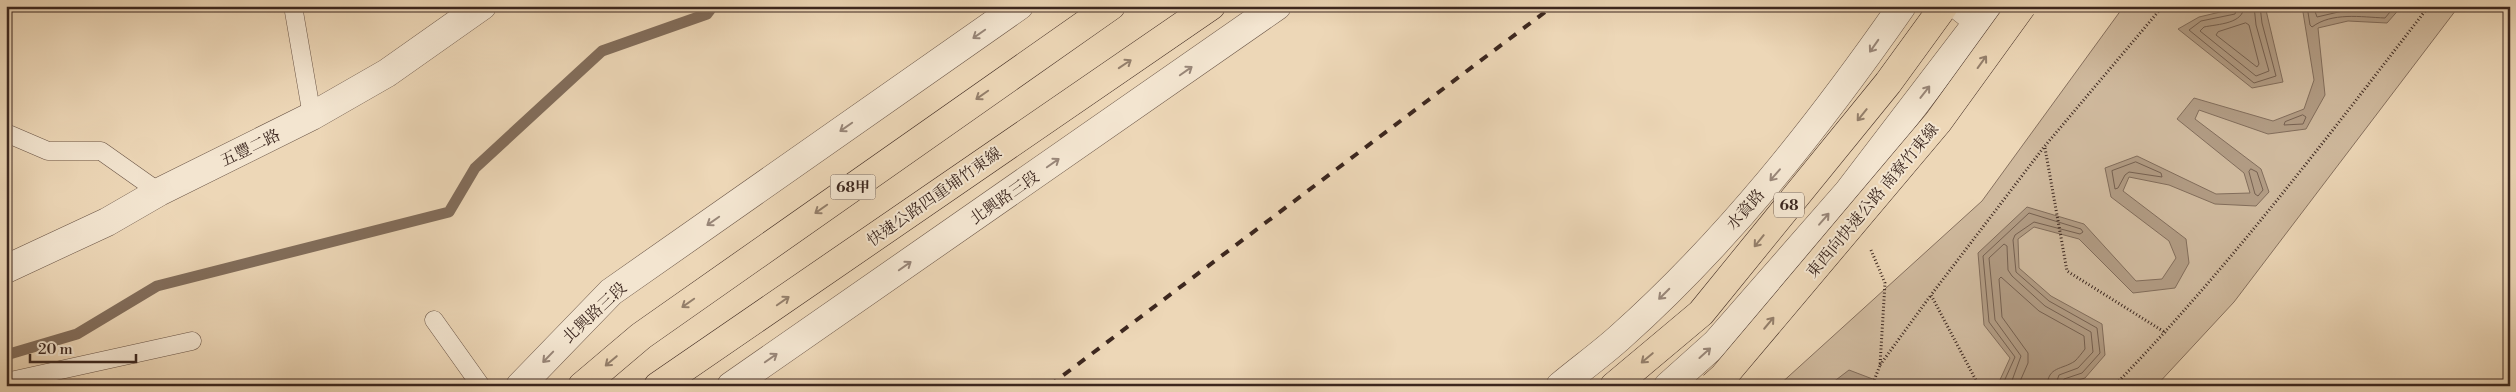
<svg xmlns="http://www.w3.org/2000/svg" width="2516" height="392" viewBox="0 0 2516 392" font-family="'Libre Bodoni','Noto Serif TC',serif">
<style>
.green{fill:#cfb99d;stroke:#86705e}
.water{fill:#b19b83;stroke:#826d5b}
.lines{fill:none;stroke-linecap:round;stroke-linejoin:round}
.shore{stroke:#766151;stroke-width:1}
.stream{stroke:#826d5b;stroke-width:11}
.lane-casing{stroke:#685345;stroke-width:19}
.street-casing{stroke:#685345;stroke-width:29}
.highway-casing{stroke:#3c271f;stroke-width:29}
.path{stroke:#3c271f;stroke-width:3;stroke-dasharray:1 2.5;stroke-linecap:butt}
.lane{stroke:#f3e5d0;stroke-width:18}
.street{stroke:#f3e5d0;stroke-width:28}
.highway{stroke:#edd7b7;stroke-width:28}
.rail{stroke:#3c271f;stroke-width:4;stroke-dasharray:9 9;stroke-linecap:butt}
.highway-bridge-casing{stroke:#3c271f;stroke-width:29;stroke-linecap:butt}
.highway-bridge{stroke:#edd7b7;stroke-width:28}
.oneway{stroke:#988678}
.oneway2{stroke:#947f6b}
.labels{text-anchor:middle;stroke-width:4;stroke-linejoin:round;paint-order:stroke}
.shield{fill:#f3e5d0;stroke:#736054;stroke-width:1}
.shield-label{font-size:15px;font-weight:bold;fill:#3c271f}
.street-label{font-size:16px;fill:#3c271f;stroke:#f3e5d0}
</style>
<rect width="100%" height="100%" fill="#edd7b7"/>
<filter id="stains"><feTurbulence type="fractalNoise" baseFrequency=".004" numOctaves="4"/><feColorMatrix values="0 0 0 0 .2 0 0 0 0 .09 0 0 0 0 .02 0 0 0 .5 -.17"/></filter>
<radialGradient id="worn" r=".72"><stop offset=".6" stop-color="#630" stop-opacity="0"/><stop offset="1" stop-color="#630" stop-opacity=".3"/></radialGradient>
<!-- green -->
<path class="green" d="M2124 6H2459L2234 302 2156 386H1778L1982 201Z"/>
<!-- water -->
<path class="water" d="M2233 6H2265L2283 82 2252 88 2178 29 2199 17 2233 9Z
M2302 6H2402L2387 23 2348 21 2318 28 2325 95 2306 129 2268 134 2199 110 2195 119 2261 169 2269 192 2256 206 2215 204 2169 185 2129 177 2123 191 2186 239 2189 263 2175 288 2133 293 2079 239 2034 227 2018 239 2019 268 2051 296 2102 324 2105 355 2085 378 2059 386H1981L1999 382 2010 358 1984 325 1978 253 2027 207 2084 224 2136 281 2162 279 2176 258 2169 241 2111 197 2105 168 2137 156 2216 194 2250 193 2244 173 2177 119 2194 98 2273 121 2304 109 2314 80Z
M1849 370 1891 386H1828Z"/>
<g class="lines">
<!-- shore -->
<path class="shore" d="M2238 6 2235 14 2201 21 2189 30 2254 83 2276 76 2262 23 2260 6
M2244 6C2244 24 2218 24 2204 27L2200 31 2256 76 2269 71 2256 25 2254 6
M2307 6 2310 25 2312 27C2332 12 2361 17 2385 18L2395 6
M2313 6 2317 17 2347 10 2382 11 2387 6
M2246 23 2249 25 2259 64 2257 67 2216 35 2218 32Z
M2303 115 2306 117 2303 124 2284 125 2285 122Z
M2136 162 2161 173 2162 177 2129 172 2125 175 2118 188 2115 189 2112 171Z
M2251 169 2257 172 2263 190 2258 196 2255 194 2249 172Z
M2002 386 2015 357 1989 322 1983 256 2029 213 2081 229 2083 232 2080 234 2034 222 2015 235 2013 240 2016 272 2049 301 2097 328 2100 353 2082 373 2064 379 2061 386
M2010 386 2021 356 1995 320 1989 258 2004 244 2007 246 2008 270 2012 276 2045 306 2091 332 2093 352 2078 368 2059 375 2055 386
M2018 386 2028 363V353L2002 317 1999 279 2001 277 2039 311 2084 336 2085 349C2082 353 2078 358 2075 361 2062 370 2048 366 2047 386"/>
<!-- stream -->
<path class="stream" d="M6 355 77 334 157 286 449 212 475 168 602 51 707 14 713 6"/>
<!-- lane casing -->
<g class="lane-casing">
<path id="lane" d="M293 6 312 116
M6 133 48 151H101L159 192
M434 320 481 386
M6 382 192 341"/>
</g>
<!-- street casing -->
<g class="street-casing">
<path id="street" d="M1959 6 1979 22
M6 269 107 222 159 192 312 116 387 73 482 6
M520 386 611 292 1019 6
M731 386 1277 6
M1560 386C1579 370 1600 355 1619 338 1728 241 1819 125 1902 6
M1668 386 1716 343 1848 192 1990 6"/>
</g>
<!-- highway casing -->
<g class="highway-casing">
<path id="highway" d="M582 386 641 336 1111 6
M658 386 1211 6
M1614 386 1701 313 1888 83 1944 6"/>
</g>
<!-- path -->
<path class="path" d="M2045 148 2067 271 2166 333
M1871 250 1885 283 1880 365 1872 386
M1880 365 1931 295
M1979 386 1931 295 2044 147 2163 6
M2114 386C2229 268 2328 136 2429 6"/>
<!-- lane -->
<use href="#lane" class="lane"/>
<!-- street -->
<use href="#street" class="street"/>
<!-- highway -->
<use href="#highway" class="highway"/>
<!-- rail -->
<path class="rail" d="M1049 386 1553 6"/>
<!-- highway-bridge casing -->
<g class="highway-bridge-casing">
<path id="highway-bridge" d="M1713 386 1723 377 1938 122 2022 6"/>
</g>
<!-- highway-bridge -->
<use href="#highway-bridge" class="highway-bridge"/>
</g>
<!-- one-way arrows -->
<defs><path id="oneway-shaft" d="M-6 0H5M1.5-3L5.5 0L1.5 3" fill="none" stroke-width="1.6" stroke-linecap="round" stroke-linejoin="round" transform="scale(1.25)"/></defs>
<g class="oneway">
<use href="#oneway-shaft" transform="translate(979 34) rotate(145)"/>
<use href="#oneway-shaft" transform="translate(1874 46) rotate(125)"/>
<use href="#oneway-shaft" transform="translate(1186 71) rotate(-35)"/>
<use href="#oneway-shaft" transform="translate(1925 92) rotate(-52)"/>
<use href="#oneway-shaft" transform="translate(846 127) rotate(145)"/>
<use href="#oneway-shaft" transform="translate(1053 163) rotate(-35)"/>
<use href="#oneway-shaft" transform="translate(1775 175) rotate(131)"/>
<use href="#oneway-shaft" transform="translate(1824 219) rotate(-49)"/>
<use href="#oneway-shaft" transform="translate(713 221) rotate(145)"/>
<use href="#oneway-shaft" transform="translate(905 266) rotate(-35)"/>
<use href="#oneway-shaft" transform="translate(1664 294) rotate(135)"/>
<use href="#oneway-shaft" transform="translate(1705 353) rotate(-42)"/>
<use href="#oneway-shaft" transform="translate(548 357) rotate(134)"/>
<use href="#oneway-shaft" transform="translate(771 358) rotate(-35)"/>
</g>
<g class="oneway2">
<use href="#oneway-shaft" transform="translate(1982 62) rotate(-54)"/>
<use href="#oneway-shaft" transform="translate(1125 64) rotate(-34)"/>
<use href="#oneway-shaft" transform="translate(982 95) rotate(145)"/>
<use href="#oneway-shaft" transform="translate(1862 115) rotate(129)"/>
<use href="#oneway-shaft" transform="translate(821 209) rotate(145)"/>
<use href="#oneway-shaft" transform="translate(1759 241) rotate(129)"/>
<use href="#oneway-shaft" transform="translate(783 301) rotate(-35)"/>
<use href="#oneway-shaft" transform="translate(688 303) rotate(145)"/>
<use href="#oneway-shaft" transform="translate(1769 323) rotate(-50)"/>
<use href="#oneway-shaft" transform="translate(1647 358) rotate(140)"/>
<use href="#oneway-shaft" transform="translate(611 361) rotate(140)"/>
</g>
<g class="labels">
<!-- shield labels -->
<g class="shield">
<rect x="830.5" y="174.5" width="45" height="25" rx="4"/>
<rect x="1774" y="192.5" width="30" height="25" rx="4"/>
</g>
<g class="shield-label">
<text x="853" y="192">68甲</text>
<text x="1789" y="210">68</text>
</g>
<!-- street labels -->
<g class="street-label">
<text transform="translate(250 147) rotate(-26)" y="6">五豐二路</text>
<text transform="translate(934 196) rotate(-35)" y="6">快速公路四重埔竹東線</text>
<text transform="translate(1004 197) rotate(-35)" y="6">北興路三段</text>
<text transform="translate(1872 200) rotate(-50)" y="6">東西向快速公路 南寮竹東線</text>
<text transform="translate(1745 209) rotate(-49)" y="6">水資路</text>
<text transform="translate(594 312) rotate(-43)" y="6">北興路三段</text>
</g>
</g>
<!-- margin -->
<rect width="2516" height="392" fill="none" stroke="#edd7b7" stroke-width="25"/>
<rect x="8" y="8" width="2501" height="377" fill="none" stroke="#3c271f" stroke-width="2.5"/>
<rect x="12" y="12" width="2491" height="367" fill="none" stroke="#3c271f"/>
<!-- scale -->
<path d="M30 354v8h106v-8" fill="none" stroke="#3c271f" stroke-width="2.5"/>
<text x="38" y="354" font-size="15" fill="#3c271f" stroke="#f3e5d0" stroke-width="4" paint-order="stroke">20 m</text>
<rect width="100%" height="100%" filter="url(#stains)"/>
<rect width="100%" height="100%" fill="url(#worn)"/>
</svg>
